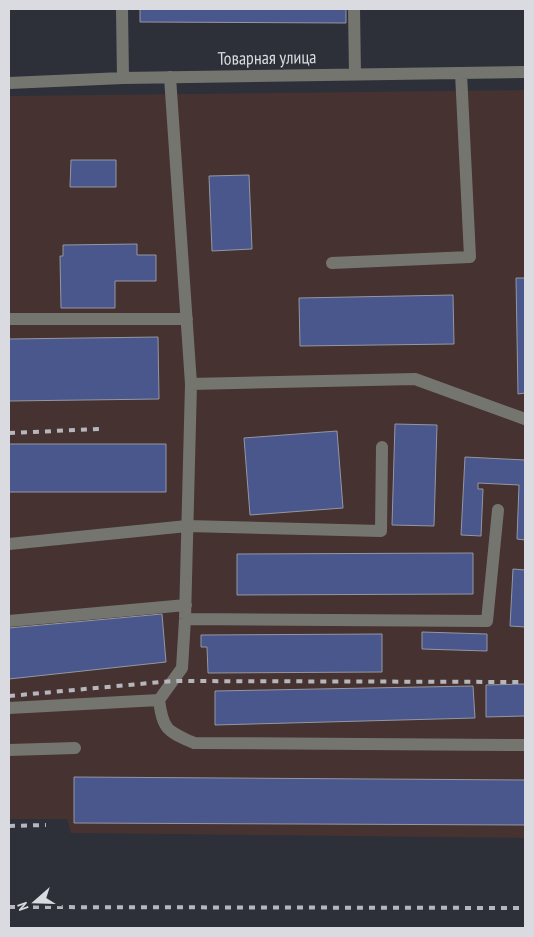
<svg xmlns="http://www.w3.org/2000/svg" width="534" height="937" viewBox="0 0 534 937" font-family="'PT Sans Narrow',sans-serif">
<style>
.industrial{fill:#463231}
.building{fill:#4a578c;stroke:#9497a1}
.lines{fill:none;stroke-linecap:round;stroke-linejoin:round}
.minor{stroke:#757570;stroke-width:12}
.rail{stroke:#b5b7bd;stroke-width:4;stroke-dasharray:6 6;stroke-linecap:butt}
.labels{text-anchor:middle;stroke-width:4;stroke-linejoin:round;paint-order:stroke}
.street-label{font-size:18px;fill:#d9dbe0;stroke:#2d3038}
</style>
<rect width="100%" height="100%" fill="#2d3038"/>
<!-- industrial -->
<path class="industrial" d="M525 90V838L71 833 67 819H9V96Z"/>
<!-- building -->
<path class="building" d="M140 9H346V23L140 22Z
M71 160H116V187H70Z
M249 175 252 249 212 251 209 176Z
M137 244V255H156V281H115V308H61L60 256H63V245Z
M516 278H525V393L518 394Z
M453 295 454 344 300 346 299 298Z
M158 337 159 399 9 401V339Z
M395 424 437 425 434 526 392 525Z
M337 431 343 508 250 515 244 438Z
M9 444H166V492H9Z
M465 457 525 460V540L517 539 519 485 478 483V489H483L481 536 461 535Z
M473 553V594L237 595V554Z
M513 569 525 570V627L510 626Z
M162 614 166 662 9 679V628Z
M422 632 487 634V651L422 649Z
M382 634V672L208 673 207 647H201V635Z
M525 684V716L486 717V685Z
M473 686 475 718 215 725V691Z
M74 777 525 780V825L74 823Z"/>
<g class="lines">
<!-- minor -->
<path class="minor" d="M122 9 123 78
M354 9 355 74
M170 77 191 384 185 619 182 668 159 700C163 730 167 731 194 743L525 745
M9 83 123 78 525 72
M332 263 470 257 461 73
M9 319H187
M191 384 415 379 525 419
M9 544 187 526 381 531 382 447
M185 619 487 621 498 510
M9 621 186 605
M9 708 159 700
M9 750 75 748"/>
<!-- rail -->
<path class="rail" d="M9 433 99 429
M9 696 172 681 525 682
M9 826 46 825
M9 907 525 908"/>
</g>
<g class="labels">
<!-- street labels -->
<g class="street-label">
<text transform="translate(267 58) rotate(-1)" y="6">Товарная улица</text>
</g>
</g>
<!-- border -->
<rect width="534" height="937" fill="none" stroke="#d9dbe0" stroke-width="20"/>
<!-- north arrow -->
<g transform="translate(35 902) rotate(250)" stroke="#2d3038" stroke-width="4" paint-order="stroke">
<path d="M0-4L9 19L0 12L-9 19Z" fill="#d9dbe0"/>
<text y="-8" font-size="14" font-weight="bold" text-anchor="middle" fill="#d9dbe0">N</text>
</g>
</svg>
